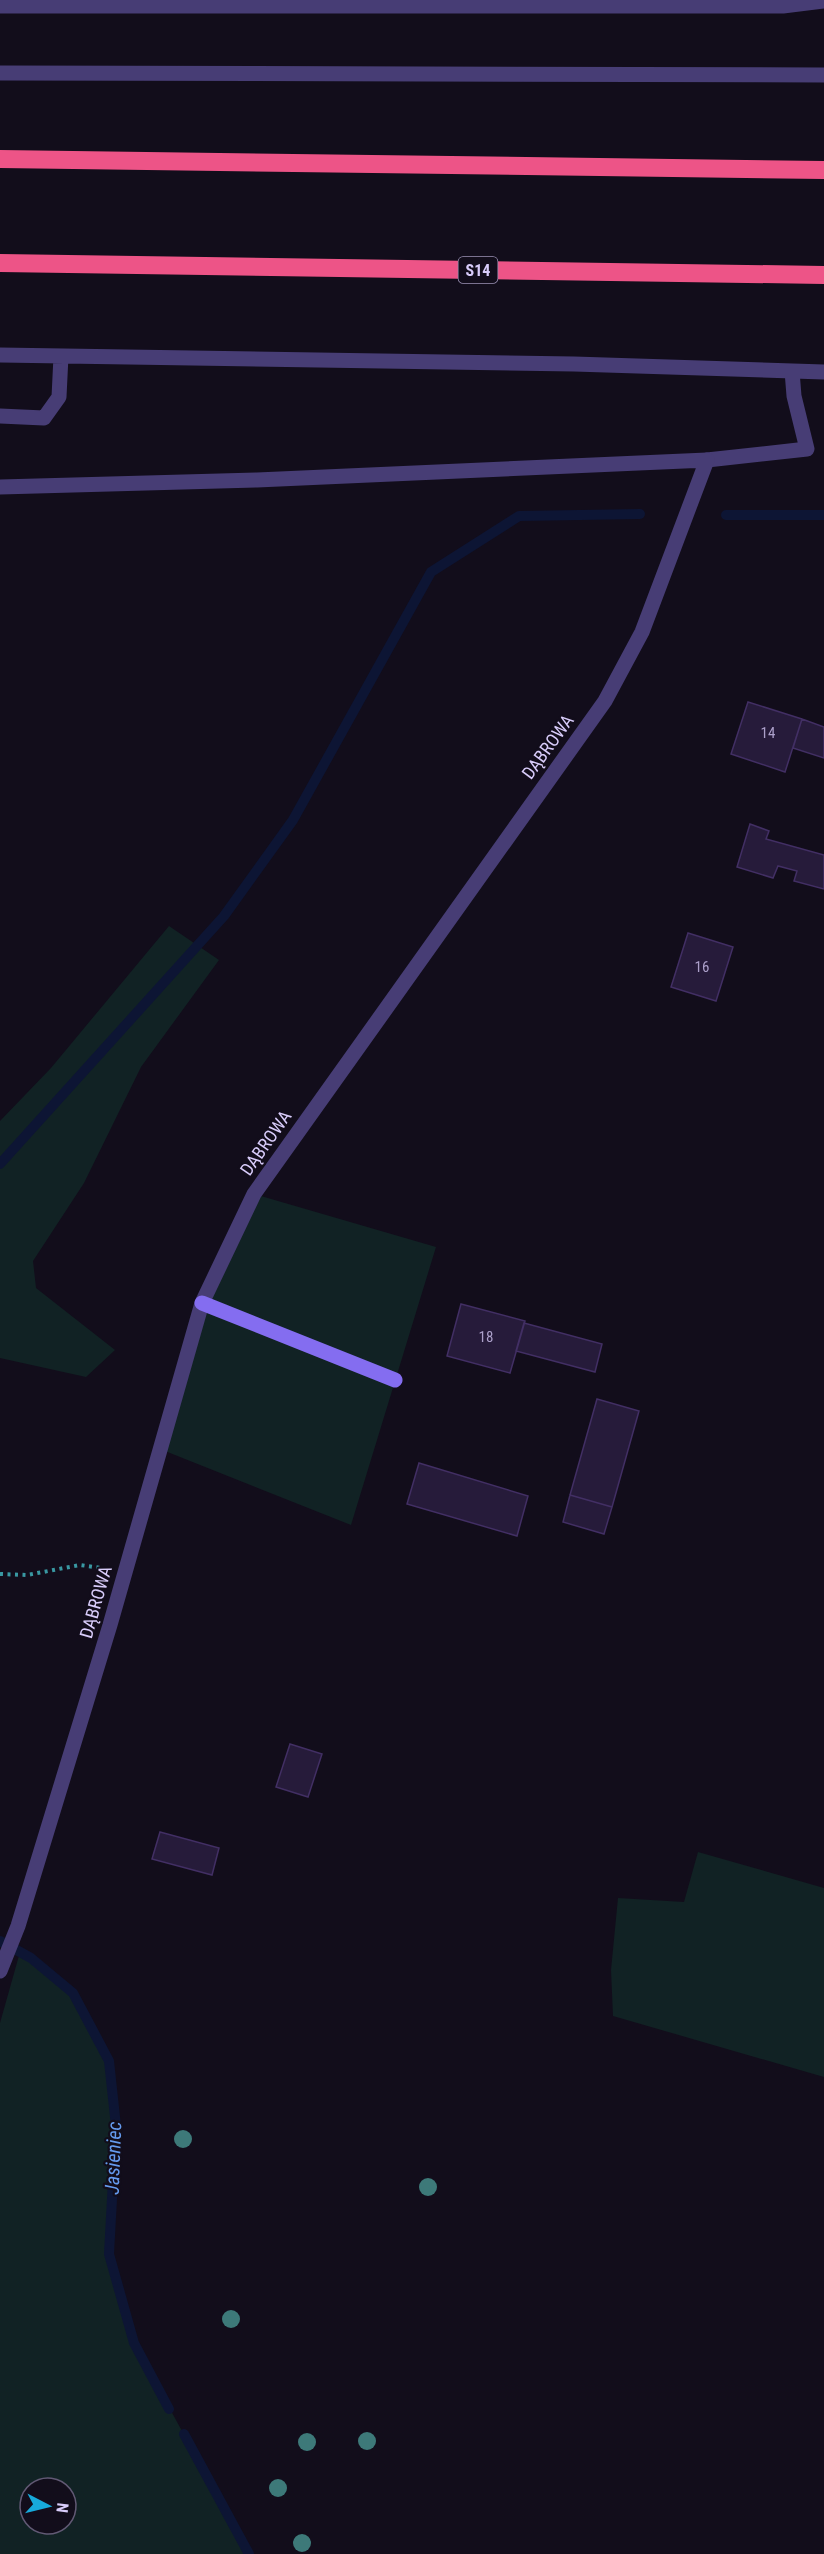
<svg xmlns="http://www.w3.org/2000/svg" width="824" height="2554" viewBox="0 0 824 2554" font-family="'Roboto Condensed',sans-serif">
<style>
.green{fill:#112224;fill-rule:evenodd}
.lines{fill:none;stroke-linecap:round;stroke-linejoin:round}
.stream{stroke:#0d1534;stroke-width:10}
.building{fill:#261b3a;stroke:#422f64;stroke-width:1.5}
.path{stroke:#3998a2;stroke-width:4;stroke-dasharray:3 4.5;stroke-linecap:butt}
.lane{stroke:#473d75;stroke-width:15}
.street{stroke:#473d75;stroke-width:15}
.secondary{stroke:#846df0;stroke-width:15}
.highway{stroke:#ed5487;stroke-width:18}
.tree{fill:#3d7979}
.labels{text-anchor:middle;stroke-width:4.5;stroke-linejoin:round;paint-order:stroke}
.number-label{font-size:15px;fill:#aca0ca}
.shield{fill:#120d1b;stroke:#9d93b7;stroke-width:1.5}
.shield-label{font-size:16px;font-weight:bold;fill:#d8ccfa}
.street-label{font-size:18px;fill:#d8ccfa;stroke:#120d1b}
.water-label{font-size:20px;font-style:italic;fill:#659bef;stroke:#120d1b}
</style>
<rect width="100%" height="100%" fill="#120d1b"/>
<!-- green -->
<path class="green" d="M169 926 219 960 141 1067 84 1183 33 1261 36 1288 115 1350 86 1377 0 1358V1121L51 1068Z
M254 1194 436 1247 351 1525 160 1449 202 1303Z
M698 1852 824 1888V2077L613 2016 611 1970 618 1898 684 1902Z
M20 1952 31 1958 73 1993 109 2061 116 2126 109 2254 134 2343 249 2554H0V2023ZM30 2488H66V2524H30Z"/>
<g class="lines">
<!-- stream -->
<path class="stream" d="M726 515H824
M0 1164 224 916 293 820 431 572 519 516 640 514
M0 1941 31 1958 73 1993 109 2061 116 2126 109 2254 134 2343 169 2409
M184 2434 249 2554"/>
</g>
<!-- building -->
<path class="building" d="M748 702 802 719 785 772 731 754Z
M802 719 824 727V758L793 748Z
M750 824 769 831 766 839 824 855V889L794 881 797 871 778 866 773 878 737 867Z
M688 933 733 947 716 1001 671 987Z
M461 1304 525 1321 510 1373 447 1356Z
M524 1323 602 1344 595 1372 516 1351Z
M597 1399 639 1411 612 1507 570 1495Z
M419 1463 528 1496 517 1536 407 1504Z
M570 1495 612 1507 604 1534 563 1522Z
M290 1744 322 1754 308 1797 276 1787Z
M160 1832 219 1848 212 1875 152 1859Z"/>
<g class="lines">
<!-- path -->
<path class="path" d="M0 1574 27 1575 80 1565 101 1568"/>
<!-- lane -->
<path class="lane" d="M0 73 824 75
M0 355 574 364 824 372
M0 416 44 418 59 397 61 356
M707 460 807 449 794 396 792 371"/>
<!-- street -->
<path class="street" d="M0 6H783L824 1
M0 487 257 480 707 460 642 632 605 701 254 1194 202 1303 110 1625 18 1926 0 1971"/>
<!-- secondary -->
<path class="secondary" d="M202 1303 395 1380"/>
<!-- highway -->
<path class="highway" d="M0 159 824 170
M0 263 824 275"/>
</g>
<!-- trees -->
<g class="tree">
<circle cx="183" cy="2139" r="9"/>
<circle cx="428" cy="2187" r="9"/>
<circle cx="231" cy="2319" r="9"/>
<circle cx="367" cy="2441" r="9"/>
<circle cx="307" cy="2442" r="9"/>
<circle cx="278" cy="2488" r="9"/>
<circle cx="302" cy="2543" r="9"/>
</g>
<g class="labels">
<!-- number labels -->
<g class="number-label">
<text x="768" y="738">14</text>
<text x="702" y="972">16</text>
<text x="486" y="1342">18</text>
</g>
<!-- shield labels -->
<rect class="shield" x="458.5" y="257" width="39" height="26" rx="4.5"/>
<g class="shield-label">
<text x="478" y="276">S14</text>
</g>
<!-- street labels -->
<g class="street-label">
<text transform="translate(548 747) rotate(-54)" y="6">DĄBROWA</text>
<text transform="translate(266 1143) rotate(-55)" y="6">DĄBROWA</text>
<text transform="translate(96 1602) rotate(-74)" y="6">DĄBROWA</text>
</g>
<!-- water labels -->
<g class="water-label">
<text transform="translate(113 2158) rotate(-88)" y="7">Jasieniec</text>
</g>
</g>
<!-- north arrow -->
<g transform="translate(48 2506) rotate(97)"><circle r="28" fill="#120d1b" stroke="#615974" stroke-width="1.5"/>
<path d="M0-4.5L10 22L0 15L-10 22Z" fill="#17aadb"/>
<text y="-9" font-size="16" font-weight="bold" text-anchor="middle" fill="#d8ccfa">N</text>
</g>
</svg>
